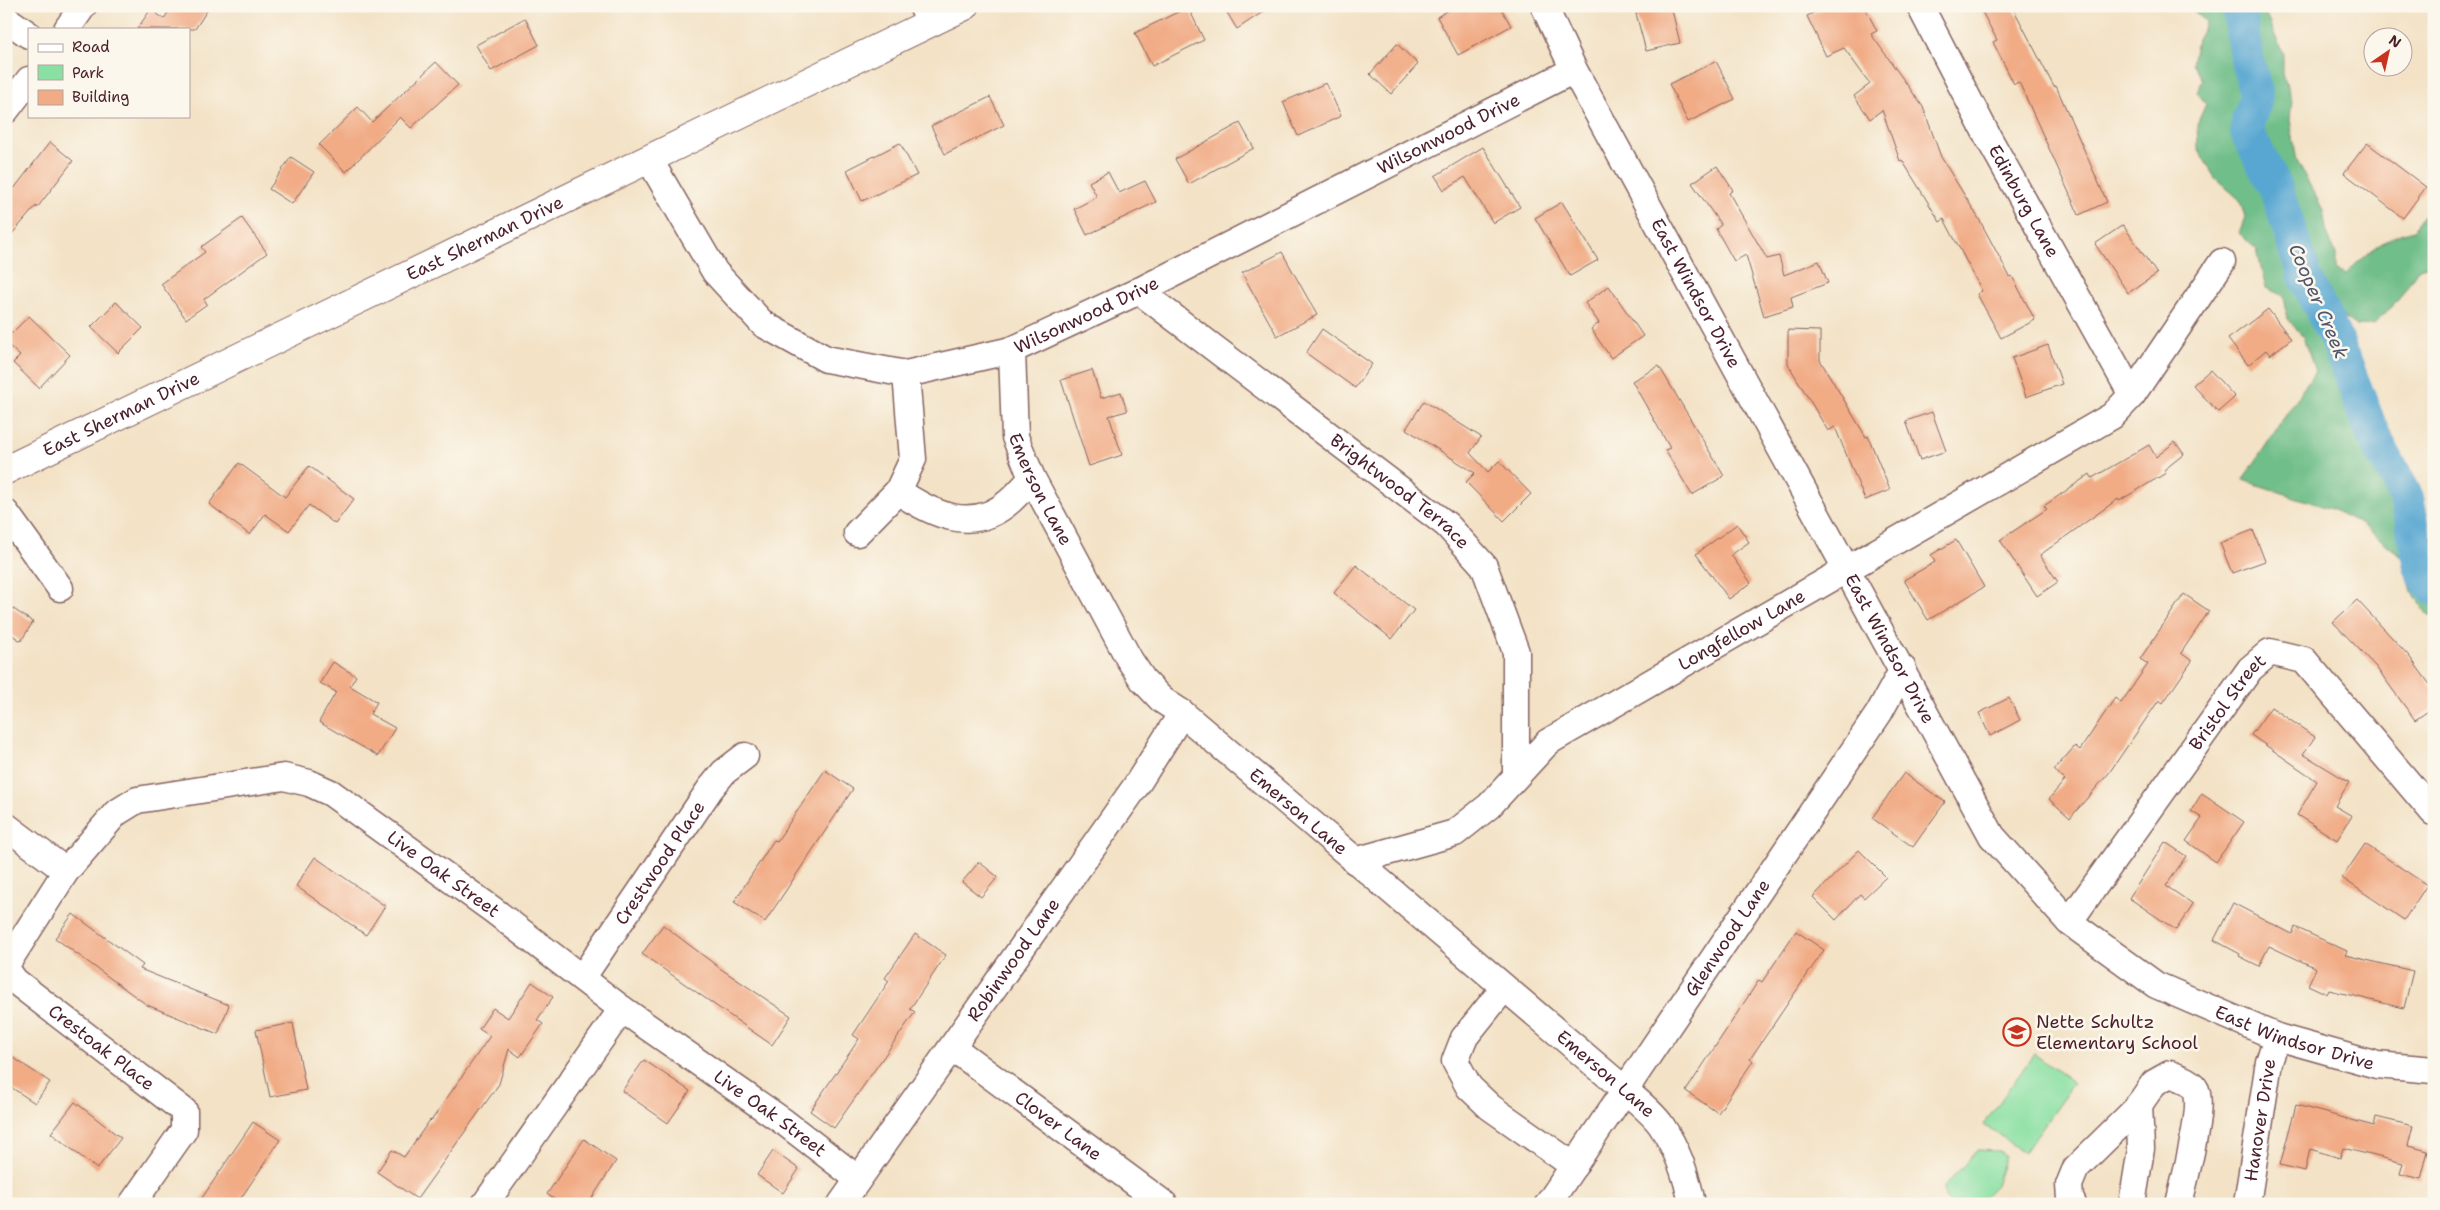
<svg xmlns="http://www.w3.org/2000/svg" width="2440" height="1210" viewBox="0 0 2440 1210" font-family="'Shantell Sans',sans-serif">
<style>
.green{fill:#8ae0a3;stroke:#6a8067}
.forest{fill:#6fbe89;stroke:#5c6e5a}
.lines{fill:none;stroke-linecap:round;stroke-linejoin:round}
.river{stroke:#58a7d2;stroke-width:34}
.building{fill:#f1ac86}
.minor-casing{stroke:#856361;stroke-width:29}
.major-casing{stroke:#856361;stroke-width:30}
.minor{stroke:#fff;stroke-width:26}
.major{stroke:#fff;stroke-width:28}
.labels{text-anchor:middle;stroke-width:5;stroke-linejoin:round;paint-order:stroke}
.street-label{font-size:18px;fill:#4a1f2b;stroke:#fbf7ec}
.poi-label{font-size:18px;fill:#4a1f2b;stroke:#fbf7ec;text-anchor:start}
.water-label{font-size:19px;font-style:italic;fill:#50556e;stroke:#fbf7ec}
</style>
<rect width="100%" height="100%" fill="#fbf7ec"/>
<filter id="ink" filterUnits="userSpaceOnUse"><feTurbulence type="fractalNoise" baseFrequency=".02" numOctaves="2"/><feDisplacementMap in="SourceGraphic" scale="10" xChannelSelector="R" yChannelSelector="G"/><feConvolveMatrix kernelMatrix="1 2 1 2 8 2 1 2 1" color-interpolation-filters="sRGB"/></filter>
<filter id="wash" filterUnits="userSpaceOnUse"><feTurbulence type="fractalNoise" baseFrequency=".0096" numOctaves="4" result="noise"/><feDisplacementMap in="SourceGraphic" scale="20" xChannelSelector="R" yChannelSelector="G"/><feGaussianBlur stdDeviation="1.12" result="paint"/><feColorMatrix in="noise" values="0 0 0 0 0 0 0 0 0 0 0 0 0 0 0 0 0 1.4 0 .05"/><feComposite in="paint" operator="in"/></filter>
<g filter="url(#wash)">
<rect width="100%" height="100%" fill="#f3e2c6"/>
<!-- green -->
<path class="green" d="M2034 1054 2074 1083 2024 1153 1984 1124Z
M1977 1150 1999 1151 2005 1155 1996 1185 1977 1204H1951L1945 1198 1944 1188Z"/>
<!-- forest -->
<path class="forest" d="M2189 6H2262L2283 54V74L2292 101 2290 120 2297 161 2323 210 2327 235 2336 254V270L2346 274C2366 253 2386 236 2415 230L2419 221 2434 204V264L2419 268 2397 302 2374 324 2357 327 2342 316 2321 319C2347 358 2357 405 2372 448 2379 469 2389 489 2397 510L2423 522 2434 540V614L2428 615 2412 593 2403 558 2363 525 2331 509 2243 480 2315 371 2303 337 2288 319 2284 296 2266 288 2257 250 2239 233 2245 217 2240 200 2215 178 2198 149 2197 124 2206 104 2197 92 2203 80 2192 63 2197 39 2206 22Z"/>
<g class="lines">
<!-- river -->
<path class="river" d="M2239 6 2246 56 2256 92 2255 102 2248 121 2247 132 2276 189 2306 279 2338 344 2373 434 2407 498 2420 566 2427 582 2434 589"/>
</g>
<g id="blocks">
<!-- building -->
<path class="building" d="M172 6H210L195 29H137L151 9 164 19Z
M1223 6H1272L1237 29Z
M1455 6H1500L1511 26 1458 55 1437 17Z
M1634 6H1671L1680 43 1646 51Z
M1827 6H1864L1877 31 1871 34 1923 107 1941 157 1979 219 2010 277 2012 276 2035 320 2001 338 1977 294 1982 291 1944 219 1940 222 1902 160 1900 161 1882 110 1870 119 1854 96 1870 84 1844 48 1826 56 1807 16Z
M1979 6H2012L2054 87 2056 86 2107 202 2079 215 2019 82 2014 84 1993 42 1997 40Z
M1188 7 1204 40 1152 66 1135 33Z
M525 18 539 45 491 71 476 45Z
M1397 44 1418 64 1391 94 1370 74Z
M1716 61 1735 99 1688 122 1669 84Z
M436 62 458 85 411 128 400 117 346 172 319 145 358 107 372 122Z
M1326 83 1341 116 1298 136 1283 102Z
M990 97 1004 125 945 154 931 126Z
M1240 123 1254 148 1189 184 1175 159Z
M50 142 73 161 37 208 36 206 6 241V199Z
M900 143 917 175 862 201 847 170Z
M2367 143 2426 187 2403 218 2344 173Z
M1483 147 1520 207 1493 223 1465 177 1444 190 1435 176Z
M291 157 314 172 292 204 269 189Z
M1717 166 1733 190 1729 193 1767 259 1779 256 1784 275 1819 261 1828 283 1791 297 1793 307 1764 316 1746 255 1734 261 1716 229 1721 225 1692 183Z
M1108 172 1119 193 1145 181 1156 202 1087 235 1074 209 1097 197 1089 182Z
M1562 202 1598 260 1570 276 1535 218Z
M242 218 267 253 204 299 207 304 186 319 161 284 205 252 201 247Z
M2123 225 2157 274 2128 293 2095 244Z
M1282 252 1317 315 1277 336 1242 273Z
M1609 286 1643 336 1611 358 1591 329 1599 323 1585 303Z
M116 302 143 328 118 353 91 327Z
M2268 309 2291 339 2270 355 2266 350 2248 365 2228 339Z
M29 316 70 355 39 388 13 363 20 356 6 343V339Z
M1322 329 1372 364 1355 388 1306 353Z
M1788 330 1820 331V360L1866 437 1868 436 1890 490 1865 500 1835 427 1828 431 1788 364Z
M2048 345 2062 384 2026 397 2012 358Z
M1659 366 1724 476 1692 495 1665 450 1670 448 1632 381Z
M1092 370 1101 398 1121 392 1127 411 1109 416 1122 455 1089 466 1061 380Z
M2210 370 2235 397 2218 412 2193 385Z
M1424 401 1481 437 1470 453 1488 472 1499 461 1531 494 1504 521 1466 482 1475 473 1406 429Z
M1932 412 1946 451 1920 460 1906 421Z
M2175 442 2184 454 2164 470 2166 473 2119 501 2118 499 2040 555 2058 582 2037 596 2000 540 2047 509 2044 506 2090 474 2092 478 2149 445 2156 457Z
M239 463 285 497 309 466 354 499 335 524 309 505 289 531 265 514 250 535 209 504Z
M1737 524 1749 542 1731 555 1751 583 1729 599 1696 554Z
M2253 530 2265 561 2232 573 2220 543Z
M1956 540 1984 587 1928 620 1904 580 1935 562 1931 555Z
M1356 565 1414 610 1392 639 1334 593Z
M2184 594 2209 611 2181 653 2192 661 2163 703 2159 700 2109 773 2070 818 2049 799 2065 780 2054 770 2075 746 2080 750 2115 698 2121 703 2148 664 2140 659Z
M2357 600 2409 656 2434 690V707L2415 720 2376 667 2333 622Z
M6 604 33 622 21 641 6 631Z
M333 662 356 676 350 686 377 702 370 714 395 728 378 756 319 722 336 692 320 683Z
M2009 698 2020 720 1990 736 1979 713Z
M2271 707 2315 737 2303 754 2349 782 2335 806 2352 816 2337 840 2297 815 2317 781 2251 735Z
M825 770 853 789 765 922 734 902 774 840 777 841Z
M1904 773 1945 802 1913 847 1872 818Z
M2202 793 2244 822 2216 862 2186 841 2202 818 2191 811Z
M2165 842 2186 856 2166 886 2193 904 2176 930 2129 898Z
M2365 844 2427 885 2404 920 2342 878Z
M1859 850 1886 877 1864 898 1860 894 1836 920 1813 897Z
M315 857 385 906 366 935 296 886Z
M979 862 998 877 981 897 962 882Z
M2233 903 2292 934 2295 927 2347 951 2345 955 2413 971 2404 1008 2329 990 2327 994 2308 985 2316 968 2269 946 2259 966 2239 956 2240 954 2214 940Z
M73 914 143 965 140 969 229 1005 218 1034 147 1005 55 938Z
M663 925 721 969 791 1016 772 1045 642 954Z
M1796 931 1824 950 1750 1059 1753 1061 1718 1113 1686 1091 1759 980 1762 982Z
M915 934 946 955 910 1009 915 1012 834 1128 810 1111 859 1039 853 1035 889 981 885 978Z
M532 982 553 997 537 1020 543 1024 520 1057 509 1049 499 1084 417 1199 377 1172 392 1150 404 1157 430 1120 431 1121 490 1036 479 1029 493 1008 508 1018Z
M293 1023 306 1090 270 1097 256 1030Z
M6 1053 50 1082 35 1103 6 1084Z
M644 1060 690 1091 668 1123 622 1091Z
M75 1102 121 1138 97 1169 51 1133Z
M2296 1105 2374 1126 2376 1117 2413 1126 2408 1146 2428 1151 2421 1179 2400 1174 2403 1163 2343 1148 2340 1158 2310 1149 2305 1171 2280 1165Z
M253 1122 280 1140 237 1204H198Z
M584 1139 616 1161 588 1204H561L547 1194Z
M773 1151 799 1169 783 1193 757 1175Z"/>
</g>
</g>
<g filter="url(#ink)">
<use href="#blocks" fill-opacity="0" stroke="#856361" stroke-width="1"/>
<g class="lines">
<!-- minor casing -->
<g class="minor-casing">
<g id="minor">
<path d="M922 6 931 23"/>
<path id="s1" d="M1544 6 1574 70 1992 836 2069 922 2156 985 2277 1037 2377 1065 2434 1070"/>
<path id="s2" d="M1920 6 1988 137 2132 395"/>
<path d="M6 19 29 35"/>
<path d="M67 29 83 6"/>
<path d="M6 110 29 80"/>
<path id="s3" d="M649 159 715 272 763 324 826 359 906 374 1012 350 1139 291 1574 70"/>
<path id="s4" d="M1139 291 1447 525 1484 566 1516 652V775"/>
<path id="s5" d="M1012 350 1015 437 1032 478 1129 659 1143 680 1162 700 1182 713 1280 796 1625 1090C1637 1101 1652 1112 1661 1125 1677 1149 1687 1176 1692 1204"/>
<path d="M898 491C933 515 973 534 1010 501 1018 494 1025 486 1032 478"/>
<path d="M6 513 60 588"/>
<path d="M857 533 898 491 913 459 906 374"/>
<path d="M6 826 66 871"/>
<path id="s6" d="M1355 861 1455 833 1489 806 1548 742 2112 416 2132 395 2222 262"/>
<path id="s7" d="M2069 922 2250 669 2270 652 2304 660 2433 812"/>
<path id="s8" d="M6 965 66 871 116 813 137 800 284 777 309 783 331 793 493 910 622 1009 784 1122 858 1179"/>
<path id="s9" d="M6 969 15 981 184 1111V1130L132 1204"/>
<path id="s10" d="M582 978 710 789 724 772 745 756"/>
<path d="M1504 988 1464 1038 1455 1061 1469 1087 1490 1107 1574 1166"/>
<path id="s11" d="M953 1048 1164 1204"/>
<path d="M485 1204 622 1009"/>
<path id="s12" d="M841 1204 1136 786 1182 713"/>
<path id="s13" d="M1548 1204 1879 713 1903 669"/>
<path d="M2073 1204 2070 1198 2069 1185 2076 1168 2136 1109 2154 1083 2170 1074C2178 1077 2192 1081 2196 1090 2204 1109 2184 1181 2179 1204"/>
<path d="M2132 1204 2141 1149 2139 1104"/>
<path id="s14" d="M2247 1204 2269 1062 2277 1037"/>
</g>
</g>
<!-- major casing -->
<g class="major-casing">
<g id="major">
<path id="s15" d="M6 470 965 6"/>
</g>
</g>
<!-- minor -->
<use href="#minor" class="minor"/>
<!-- major -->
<use href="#major" class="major"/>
</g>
</g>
<!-- icons -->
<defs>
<g id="school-ring" transform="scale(1.4375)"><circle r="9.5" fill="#fbf7ec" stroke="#c8321e" stroke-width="1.5"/><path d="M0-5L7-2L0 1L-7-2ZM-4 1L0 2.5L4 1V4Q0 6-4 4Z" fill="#c8321e"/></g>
</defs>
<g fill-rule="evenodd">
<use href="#school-ring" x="2017" y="1032"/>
</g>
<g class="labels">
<!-- street labels -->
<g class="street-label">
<text dy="6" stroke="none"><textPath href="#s3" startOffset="951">Wilsonwood Drive</textPath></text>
<text dy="6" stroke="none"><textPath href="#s2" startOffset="221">Edinburg Lane</textPath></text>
<text dy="6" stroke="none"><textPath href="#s15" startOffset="532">East Sherman Drive</textPath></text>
<text dy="6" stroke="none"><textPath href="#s1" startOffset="325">East Windsor Drive</textPath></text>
<text dy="6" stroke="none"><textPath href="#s3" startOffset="546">Wilsonwood Drive</textPath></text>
<text dy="6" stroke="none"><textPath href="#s15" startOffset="128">East Sherman Drive</textPath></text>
<text dy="6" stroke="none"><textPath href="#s5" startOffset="145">Emerson Lane</textPath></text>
<text dy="6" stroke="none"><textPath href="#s4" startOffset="329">Brightwood Terrace</textPath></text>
<text dy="6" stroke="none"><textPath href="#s6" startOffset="458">Longfellow Lane</textPath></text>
<text dy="6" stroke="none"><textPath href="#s1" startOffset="730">East Windsor Drive</textPath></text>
<text dy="6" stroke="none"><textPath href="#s7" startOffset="271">Bristol Street</textPath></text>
<text dy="6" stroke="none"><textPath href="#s5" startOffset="566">Emerson Lane</textPath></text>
<text dy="6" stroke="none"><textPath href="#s10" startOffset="139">Crestwood Place</textPath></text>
<text dy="6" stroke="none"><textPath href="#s8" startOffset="550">Live Oak Street</textPath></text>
<text dy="6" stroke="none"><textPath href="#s13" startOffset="321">Glenwood Lane</textPath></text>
<text dy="6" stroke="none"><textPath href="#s12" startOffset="299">Robinwood Lane</textPath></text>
<text dy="6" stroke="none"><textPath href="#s1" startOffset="1315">East Windsor Drive</textPath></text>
<text dy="6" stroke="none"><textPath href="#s9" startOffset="124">Crestoak Place</textPath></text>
<text dy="6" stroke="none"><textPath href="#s5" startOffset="970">Emerson Lane</textPath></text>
<text dy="6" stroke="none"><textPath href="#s8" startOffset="955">Live Oak Street</textPath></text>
<text dy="6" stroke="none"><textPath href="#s14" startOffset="85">Hanover Drive</textPath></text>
<text dy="6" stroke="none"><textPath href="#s11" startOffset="131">Clover Lane</textPath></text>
</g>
<!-- poi labels -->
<g class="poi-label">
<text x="2036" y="1028">Nette Schultz<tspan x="2036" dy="21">Elementary School</tspan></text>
</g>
<!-- water labels -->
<g class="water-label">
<text transform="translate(2319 301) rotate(67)" y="7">Cooper Creek</text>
</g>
</g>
<!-- margin -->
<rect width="2440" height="1210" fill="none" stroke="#fbf7ec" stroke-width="25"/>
<!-- legend -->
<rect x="28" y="28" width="162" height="90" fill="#fbf7ec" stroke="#b4a19f"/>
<rect x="38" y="44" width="25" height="8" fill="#ffffff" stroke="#b4a19f"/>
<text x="72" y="52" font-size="15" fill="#4a1f2b">Road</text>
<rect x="38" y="65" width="25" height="15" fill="#8ae0a3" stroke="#b4a19f"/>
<text x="72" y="78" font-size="15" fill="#4a1f2b">Park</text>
<rect x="38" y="90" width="25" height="15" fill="#f1ac86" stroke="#b4a19f"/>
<text x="72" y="102" font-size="15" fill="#4a1f2b">Building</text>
<!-- north arrow -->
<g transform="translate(2388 52) rotate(34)"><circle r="24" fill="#fbf7ec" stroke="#b4a19f"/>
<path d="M0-4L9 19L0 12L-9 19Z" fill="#c8321e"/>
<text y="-8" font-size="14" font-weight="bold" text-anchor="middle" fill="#4a1f2b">N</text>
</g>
</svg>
